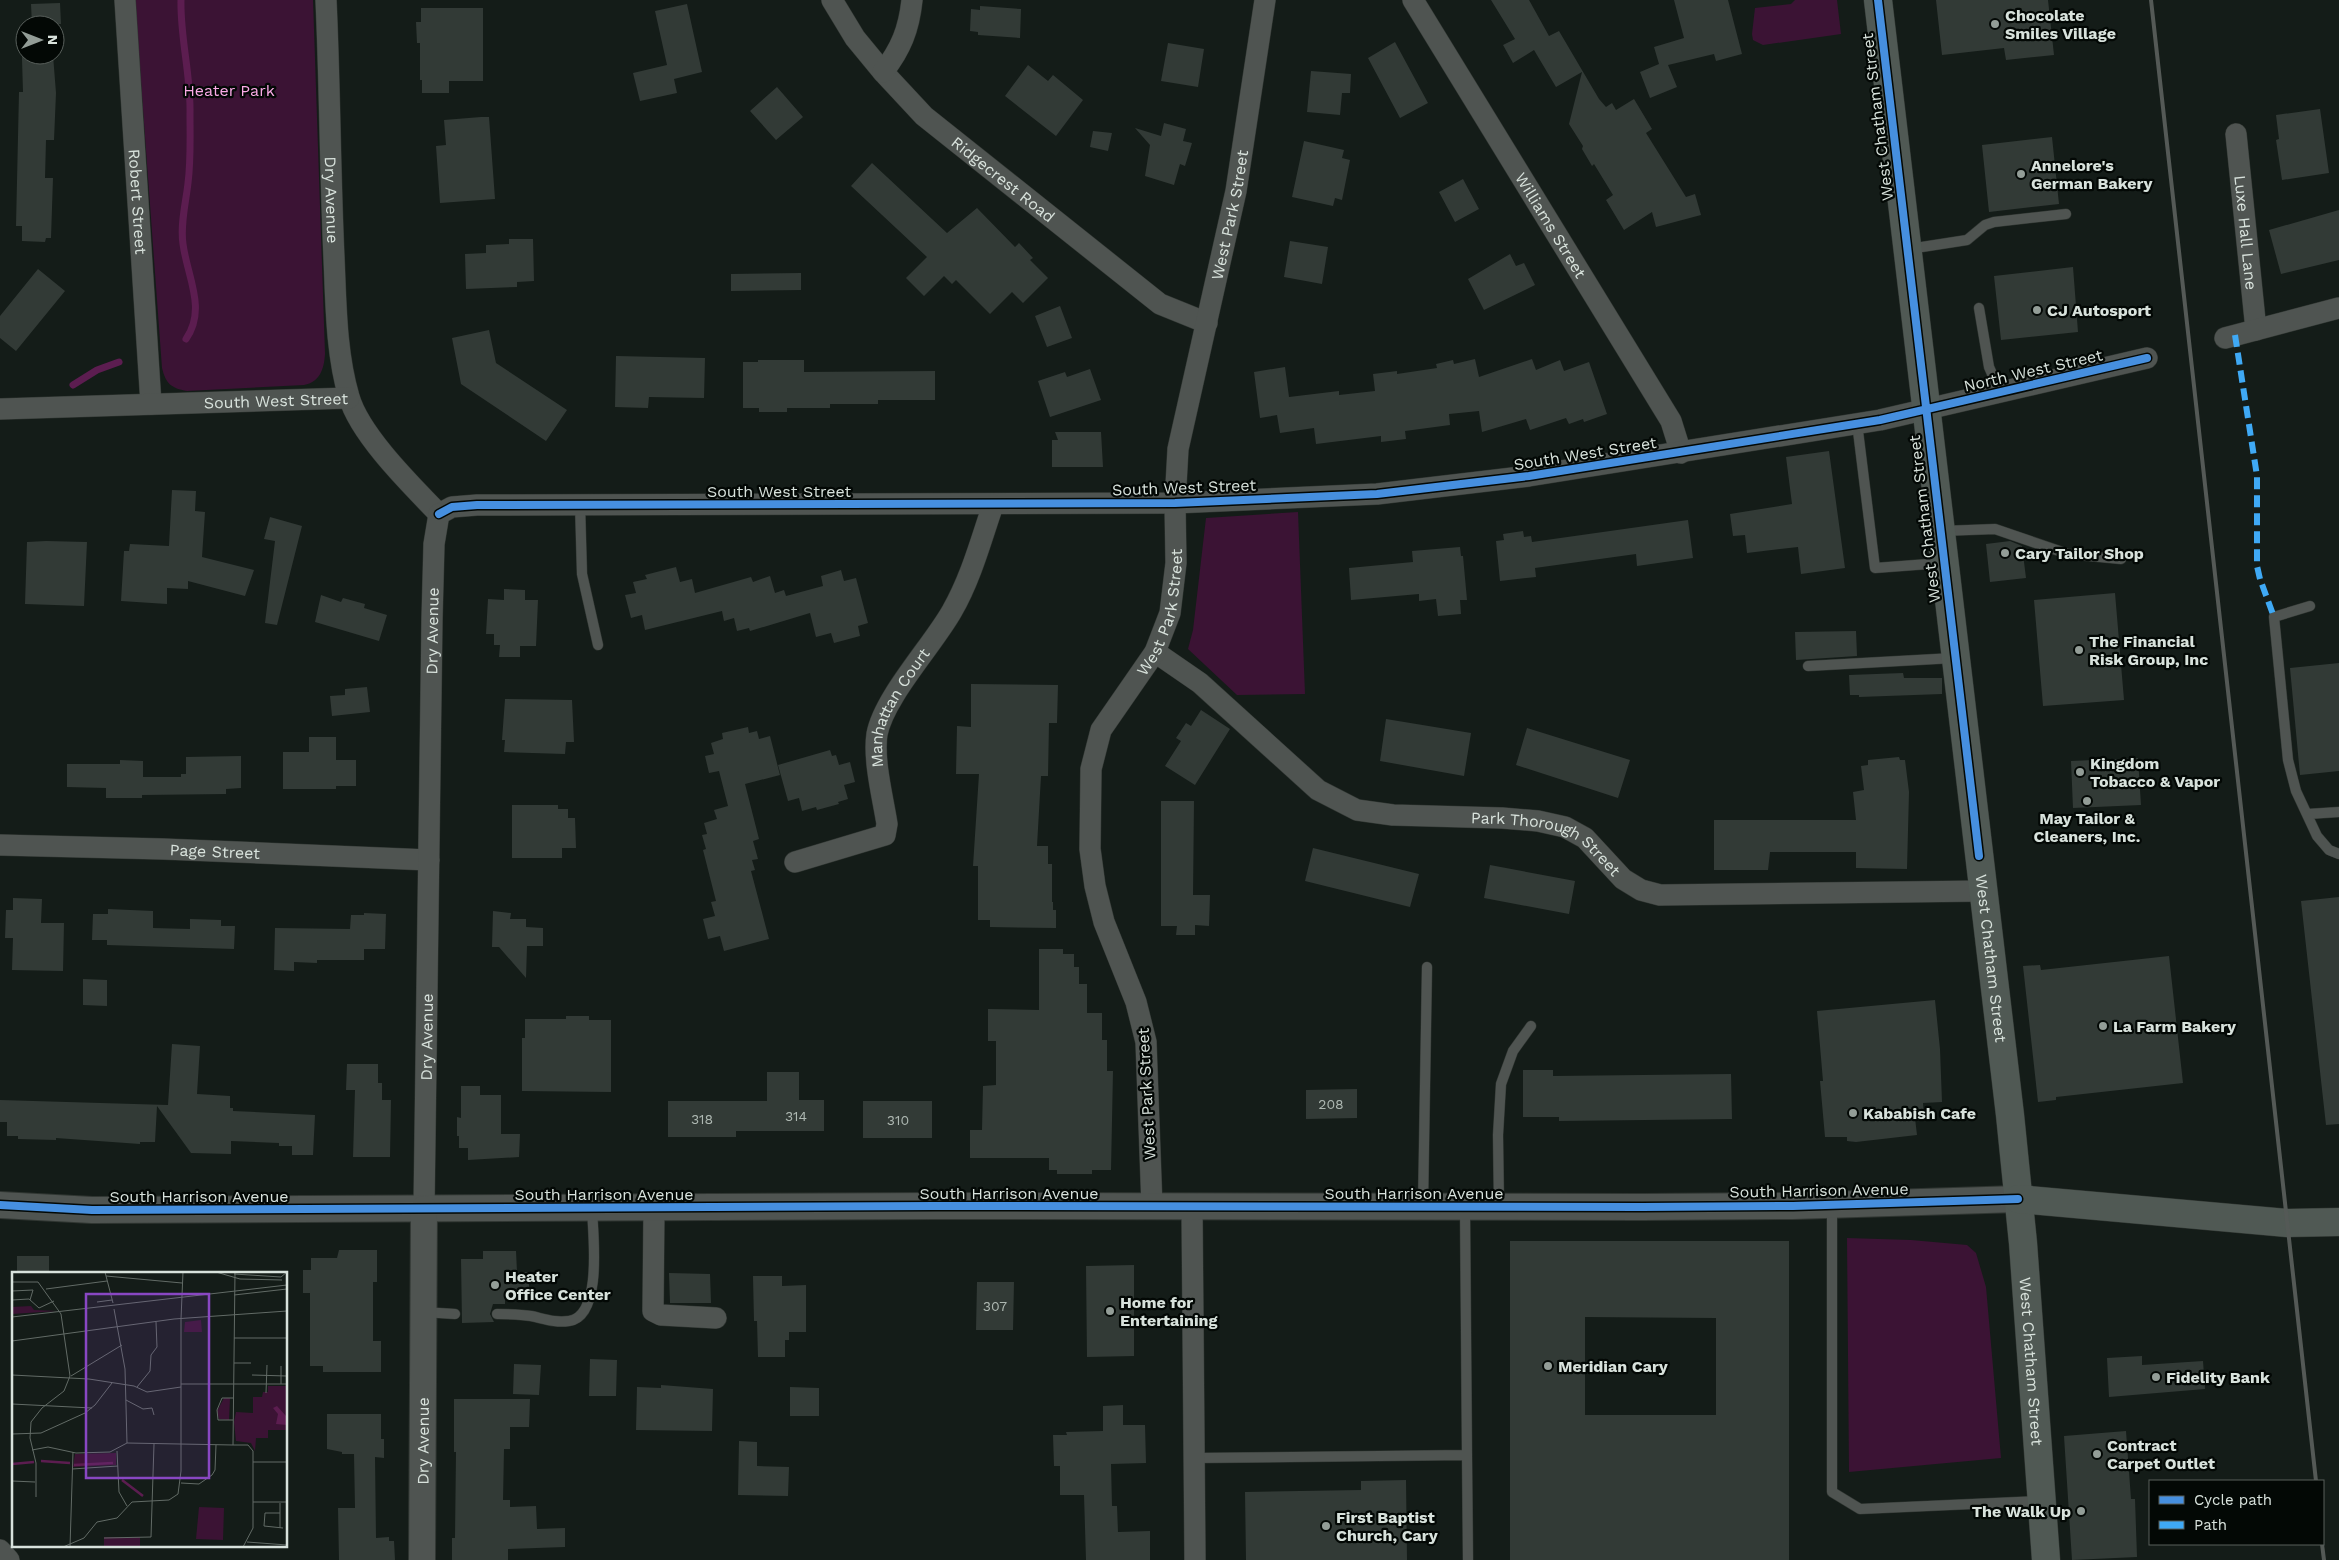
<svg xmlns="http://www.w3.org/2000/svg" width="2339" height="1560" viewBox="0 0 2339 1560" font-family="'Work Sans',sans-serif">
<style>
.green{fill:#3b1334}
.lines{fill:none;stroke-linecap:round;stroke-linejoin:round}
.stream{stroke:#5c1d50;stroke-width:7}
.building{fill:#323a36;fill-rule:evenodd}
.service-casing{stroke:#303632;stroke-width:11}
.minor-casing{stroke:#303632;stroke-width:22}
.tertiary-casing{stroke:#303632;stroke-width:28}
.secondary-casing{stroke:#303632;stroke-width:29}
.service{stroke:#4f5451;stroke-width:10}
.minor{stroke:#4f5451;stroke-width:21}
.tertiary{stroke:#4f5451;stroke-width:26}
.secondary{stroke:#505954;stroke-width:28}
.rail{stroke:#545956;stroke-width:4}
.quiet{stroke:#3fa9f5;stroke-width:6;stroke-dasharray:12 6;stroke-linecap:butt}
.cycleway-casing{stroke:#030805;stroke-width:11}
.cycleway{stroke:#468fdf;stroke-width:8}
.poi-dot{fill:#939d97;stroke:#030805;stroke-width:2}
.labels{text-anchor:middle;stroke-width:4.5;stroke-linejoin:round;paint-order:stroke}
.number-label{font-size:14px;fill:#aeb8b2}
.poi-label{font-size:16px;font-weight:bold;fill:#d8e2dc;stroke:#030805;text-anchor:start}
.park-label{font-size:16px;fill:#fbaae7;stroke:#030805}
.street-label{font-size:16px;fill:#d8e2dc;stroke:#030805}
.inset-river{fill:none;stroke:#5c1d50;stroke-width:2.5}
.inset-road{fill:none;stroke:#626b66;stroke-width:1}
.view{fill:#8947c3;fill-opacity:0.15;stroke:#8947c3;stroke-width:2.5}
.inset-edge{fill:none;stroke:#d8e2dc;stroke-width:2.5}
</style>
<rect width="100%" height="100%" fill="#141c18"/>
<!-- green -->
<path class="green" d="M135 0H313L325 354C324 369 320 382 304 385L187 391C171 388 166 384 162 368Z
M1795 0H1837L1841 34 1763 45 1753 40 1752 34 1755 8 1791 4Z
M1298 512 1305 694 1237 695 1188 649 1193 630 1206 518Z
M1847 1238 1911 1240 1967 1245 1976 1253 1986 1287 2001 1458 1849 1472Z"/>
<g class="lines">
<!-- stream -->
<path class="stream" d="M181 0C180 38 191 75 190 114 190 137 191 160 188 183 186 202 180 224 183 244 187 276 207 309 186 339
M73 385 97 370 119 362"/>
</g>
<!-- building -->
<path class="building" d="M1491 0H1529L1549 36 1559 31 1599 99 1606 107 1612 103 1616 110 1634 99 1652 129 1646 133 1686 197 1695 194 1701 215 1656 227 1652 212 1624 230 1606 200 1613 195 1594 164 1592 166 1582 149 1583 146 1569 124 1582 72 1556 87 1534 50 1513 63 1503 45 1515 39Z
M1674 0H1728L1742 54 1716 61 1714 54 1668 65 1677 87 1650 98 1640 72 1659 64 1654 47 1684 38Z
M1936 0H2048L2054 55 2006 60 2004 48 1942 55Z
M60 3 61 24H56L55 42V25H32L31 4Z
M687 4 702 72 674 79 677 93 640 101 633 73 667 65 655 11Z
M980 6 1021 9 1020 38 978 35V32L970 31 971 9 980 10Z
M421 8H483V81H449V93H422V80H420V43H417L416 22H421Z
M25 25V55H53L56 93 54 140H46L45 178H53L51 238H46L45 242 22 241V226H16L19 92H23L21 26Z
M1395 42 1428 103 1400 118 1368 58Z
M1168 43 1204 49 1198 87 1161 81Z
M1028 65 1048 81 1053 75 1083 100 1056 136 1005 96Z
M1311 71 1351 74 1350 93H1342L1340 115 1307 112Z
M777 87 803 117 776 140 750 111Z
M2320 109 2329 173 2282 180 2276 140 2279 139 2276 115Z
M481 117H489L495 199 440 203 436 146 446 145 444 120Z
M1164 123 1186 129 1183 141 1192 143 1185 166 1180 164 1174 185 1145 176 1150 145 1135 128 1161 136Z
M1093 131 1112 133 1108 151 1090 147Z
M2052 137 2059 204 1989 212 1982 145Z
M1304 141 1344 150 1342 158 1350 160 1342 200 1335 198 1333 206 1292 197Z
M872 163 947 233 977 208 1015 247 1019 243 1033 258 1030 260 1048 278 1023 303 1012 292 990 314 956 280 952 284 944 276 924 296 906 278 927 257 851 186Z
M1463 179 1479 209 1455 222 1439 192Z
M2339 210V260L2281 274 2269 230Z
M509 239H533L534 281 517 282V287L466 289 465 254 486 253V245L509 244Z
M1290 241 1328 247 1322 284 1284 277Z
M1510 254 1516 266 1524 263 1535 285 1484 310 1468 279Z
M2073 267 2078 332 2001 340 1994 276Z
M38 269 65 291 16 351 0 338V316Z
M801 273V290L731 291V274Z
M1060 306 1072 338 1047 347 1035 316Z
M489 330 496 363 567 410 546 441 461 384 452 338Z
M616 356 705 358 704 398 649 397 648 408 615 407Z
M1475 359 1479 377 1532 359 1536 370 1560 360 1564 371 1589 362 1607 414 1584 422 1583 419 1569 424 1566 418 1530 430 1526 419 1482 432 1479 411 1449 414 1450 425 1405 431 1406 439 1381 442V436L1316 444 1314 428 1280 433 1277 415 1260 418 1254 372 1285 367 1289 397 1339 391V395L1375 391 1373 374 1397 371V374L1437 368 1436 364 1453 360 1454 364Z
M758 360H804V372L935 371V400H878V404H830V408H787V412H759V408H743V362H758Z
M1090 369 1101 400 1050 417 1038 381 1065 372 1067 377Z
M1055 432H1101L1103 467H1052V440H1058Z
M1829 451 1845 568 1801 574 1798 547 1747 553 1745 535 1733 536 1730 514 1792 504 1786 457Z
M172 490 196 491 195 511 205 512 202 557 254 570 245 596 188 581V589L167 588V604L121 601 124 551H129L130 544 169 546Z
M270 517 302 526 277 625 265 623 275 541 264 539Z
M1688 520 1693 558 1637 566 1636 554 1535 568 1536 577 1500 581 1496 541 1504 540 1503 534 1523 531 1524 537 1531 536 1532 542Z
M46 541 87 542 84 606 25 604 27 542Z
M2010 541 2022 546 2026 578 1990 582 1986 544Z
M1460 547 1461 556H1463L1467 600H1460L1461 614 1438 616 1436 599 1419 601V594L1351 600 1349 568 1413 562 1412 551Z
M676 567 680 582 692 579 695 593 751 577 753 582 770 576 775 593 784 590 786 596 823 586 821 576 841 570 844 581 856 578 868 623 858 626 860 636 834 643 831 633 816 637 810 613 750 631 749 628 737 631 734 618 724 621 722 611 645 630 642 615 631 618 625 595 636 593 633 582 647 579 645 575Z
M504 589 525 590V600H538L536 646H520V657H499L500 645H494V634H486L488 599 504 600Z
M2115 593 2124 700 2043 706 2034 600Z
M321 595 341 602 343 598 365 604 364 608 387 615 379 641 315 622Z
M1856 631 1857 656 1796 660 1795 632Z
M2339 663V771L2300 775 2290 668Z
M1903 673 1904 678H1942V694L1859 697V695H1850L1849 675Z
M971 684 1058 685 1057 723H1049L1048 776H1041L1037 846H1048V864H1052V902H1053V910H1056V928L990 927V920H978V866H973L979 774H956L957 726 971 727Z
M367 687 370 712 332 716 330 696 345 695V689Z
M505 699 572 700 574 742H566L565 754 504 752 505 740H502Z
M1201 710 1230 729 1195 785 1165 766 1181 741 1176 738 1186 723 1191 726Z
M1386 719 1471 733 1464 776 1380 761Z
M748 727 749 733 757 731 759 739 770 736 780 775 745 784 759 839 753 841 758 859 752 860 755 870 751 871 769 939 724 951 720 936 708 939 703 919 715 916 711 902 716 901 703 850 706 849 702 835 707 834 704 823 717 819 714 810 728 806 719 771 709 773 705 756 714 754 711 743 723 739 722 733Z
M1527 728 1630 760 1618 798 1516 765Z
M309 737H336V760H356V786H336V789H283V752H309Z
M830 750 832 756 836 755 839 765 850 762 855 782 844 785 848 799 838 802 839 804 817 810 816 807 802 811 799 798 788 801 778 765Z
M241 756V788L226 789V794L142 795V798H106V788L67 787V764H120V760L143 761V777H181V774H186V757Z
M1899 757 1900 760H1905L1909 792 1907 869 1856 868V852H1770L1768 870H1714V820H1856L1853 792 1864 790 1861 766 1868 765V760Z
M2138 758 2141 805 2073 808 2071 761Z
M1161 801H1194L1193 895H1210L1209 926 1195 925V935H1176L1177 926H1161Z
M512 805H558V809H568V818H575L576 848H562V858H512Z
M1313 848 1419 874 1410 907 1305 881Z
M1490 865 1575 881 1569 914 1484 898Z
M2339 897V1124L2326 1125 2301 901Z
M13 898 42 899 41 923H64L63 971 12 970 13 938H5L6 910H13Z
M108 909 153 911V928L190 929V919L221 920V926H235L234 949 107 945V940H92L93 914H108Z
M493 911 511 913 510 919H526V927L543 928V946H527L526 978 499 947H492Z
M364 913 386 914 385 949H364V960H317V963L294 962V971L274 970 275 928 350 929 351 915H364Z
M1039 949H1063V954H1074V967H1079V984H1087V1013H1102V1040H1107V1071H1113L1111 1170H1092V1174H1057V1170H1049V1158H970V1130H982L983 1086 996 1085V1041H988V1009L1039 1010Z
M2169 956 2183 1083 2056 1097V1100L2038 1102 2023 966 2040 965 2041 970Z
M83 979 107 980V1006L83 1005Z
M1935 1000 1940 1049 1942 1102 1923 1103 1924 1117 1915 1118 1917 1135 1856 1142 1847 1141V1137H1825L1820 1081H1823L1817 1011Z
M566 1016H589V1020H611V1092L522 1091V1038H525V1019H566Z
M172 1044 200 1046 197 1094 230 1096V1108H233V1111L315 1115 313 1155H292V1146H279V1143L231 1141V1154L191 1153 157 1106 155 1142H140V1144L56 1138V1140L18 1139V1136H7V1122H0V1100L168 1105Z
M347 1064H378V1083H382V1100H391L390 1157H353L355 1090H346Z
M1523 1070H1553V1076L1731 1074 1732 1119 1559 1121V1117H1523Z
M767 1072H799V1100H824V1131H736V1137H668V1101H767Z
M461 1086H480V1095H501V1134H520L519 1157 468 1160V1148H459V1136H457V1117L461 1118Z
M1357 1089V1118L1306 1119V1090Z
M863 1101H932V1138H863Z
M1510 1241H1789V1560H1510ZM1585 1317 1716 1318V1415H1585Z
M339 1250H377V1282H373V1341H381V1372H323V1366H310V1293H303V1270H311V1258H337Z
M483 1251H516L517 1272H529V1297H505V1304H493L490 1314 494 1322 462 1323 461 1259H483Z
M17 1256H49V1274H17Z
M1134 1265V1356L1087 1357 1086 1266Z
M669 1273 710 1274 711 1303H670Z
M753 1276H782V1286L806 1285V1332H789V1340H785V1357H758L757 1321H754Z
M977 1282H1014L1013 1330H976Z
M2142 1356V1365L2203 1361 2205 1389 2109 1397 2107 1358Z
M590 1359 617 1360 616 1396H589Z
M514 1364 541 1365 539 1395 513 1394Z
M661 1385 713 1389 712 1431 636 1430 637 1387 661 1388Z
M790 1387 819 1388V1416H790Z
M454 1399H530L529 1427H510V1449H504L503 1500H510V1507L536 1506 537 1529 565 1528V1547L508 1549V1560H452V1538H455L456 1452H454Z
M1123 1405V1425H1145L1146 1463 1111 1464 1112 1506H1117L1118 1532 1150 1531V1560H1086L1084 1495H1060V1466H1054L1053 1435H1067L1066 1432 1103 1431V1406Z
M327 1414H381V1439H384V1458L375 1457 376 1538 389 1537V1541H394L395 1560H339L338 1508H355L354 1454H342V1452L327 1449Z
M2126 1431 2131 1499H2135L2137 1557 2072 1560 2064 1436Z
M739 1441 757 1442V1466L789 1467 788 1496 738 1495Z
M1406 1480 1407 1560H1246L1245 1492 1361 1490V1481Z"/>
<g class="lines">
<!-- service casing -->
<g class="service-casing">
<path id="service" d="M1909 249 1967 240 1985 225 1994 222 2066 214
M1979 308 1989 367 2000 392
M1857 423 1875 568 1942 563
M580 504 582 574 598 645
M1942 531 1995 529 2068 554 2121 559
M2310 606 2274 617 2288 760 2296 791 2317 836 2329 850 2339 854
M1808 666 1954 658
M2308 814 2339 812
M1423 1206 1427 967
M1499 1206 1498 1135 1501 1084 1513 1051 1531 1026
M1832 1206V1492L1860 1509 2041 1501
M1465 1207 1467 1455
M423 1312 455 1314
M497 1314C508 1314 520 1314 531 1316 545 1319 555 1323 569 1321 603 1316 593 1234 592 1209
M1194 1458 1467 1455 1468 1560"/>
</g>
<!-- minor casing -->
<g class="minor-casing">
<g id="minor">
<path id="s1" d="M125 0 151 404"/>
<path id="s2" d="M326 0C330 86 330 172 334 258 336 303 336 353 349 397 360 435 411 485 439 514"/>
<path id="s3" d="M832 0 855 38 883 72 924 116 1160 304 1207 323"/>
<path id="s4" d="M1413 0 1671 421 1681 453"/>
<path d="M883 72C901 49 909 29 912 0"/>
<path id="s5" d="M2236 134 2256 330"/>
<path d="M2225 338 2339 308"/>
<path id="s6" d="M0 409 349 398"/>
<path d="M439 514 452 507 477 505 1175 503 1377 494 1529 476 1880 420 2147 358"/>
<path id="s7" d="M1155 652 1200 683 1318 790 1357 810 1393 815 1502 818 1538 821 1565 827 1585 838 1623 879 1641 890 1660 895 1983 891"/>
<path id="s8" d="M0 845 163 849 429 860"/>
<path id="s9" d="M795 862 885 835 887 824C883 798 873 760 877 734 884 697 933 645 952 611 971 578 981 540 993 505"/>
<path id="s10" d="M1152 1207 1146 1042 1136 1002 1104 922 1095 886 1090 849 1091 769 1101 730 1155 652 1170 613 1176 563 1175 503 1178 449 1236 191 1265 0"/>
<path d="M1192 1207 1195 1560"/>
<path d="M654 1208 653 1311 661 1315 716 1318"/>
<path id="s11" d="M424 1209 432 619 434 544 439 514"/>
<path d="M0 1550 9 1560"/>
</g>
</g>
<!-- tertiary casing -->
<g class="tertiary-casing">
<g id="tertiary">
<path d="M0 1205 92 1210 936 1206 1642 1207 1793 1206 2018 1199"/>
<path id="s12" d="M422 1560 424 1209"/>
</g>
</g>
<!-- secondary casing -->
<g class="secondary-casing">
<g id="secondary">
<path id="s13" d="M1878 0 2010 1115 2023 1243 2046 1560"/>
<path d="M2018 1199 2287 1223 2339 1222"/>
</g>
</g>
<!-- service -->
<use href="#service" class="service"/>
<!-- minor -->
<use href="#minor" class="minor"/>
<!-- tertiary -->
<use href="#tertiary" class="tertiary"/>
<!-- secondary -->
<use href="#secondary" class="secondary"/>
<!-- rail -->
<path class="rail" d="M2151 0 2316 1481
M2322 1544 2324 1560"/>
<!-- quiet -->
<path class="quiet" d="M2235 335 2257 476V566L2260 579 2274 617"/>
<!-- cycleway casing -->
<g class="cycleway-casing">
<path id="cycleway" d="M1878 0 1979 856
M439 514 452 507 477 505 1175 503 1377 494 1529 476 1880 420 2147 358
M0 1205 92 1210 936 1206 1642 1207 1793 1206 2018 1199"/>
</g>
<!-- cycleway -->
<use href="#cycleway" class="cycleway"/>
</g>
<!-- markers -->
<g class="poi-dot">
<circle cx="1995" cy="24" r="5"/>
<circle cx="2021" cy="174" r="5"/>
<circle cx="2037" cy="310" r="5"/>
<circle cx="2005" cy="553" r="5"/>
<circle cx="2079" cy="650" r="5"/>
<circle cx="2080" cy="772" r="5"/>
<circle cx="2087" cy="801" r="5"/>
<circle cx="2103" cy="1026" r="5"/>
<circle cx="1853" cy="1113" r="5"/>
<circle cx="495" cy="1285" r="5"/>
<circle cx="1110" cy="1311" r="5"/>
<circle cx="1548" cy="1366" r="5"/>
<circle cx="2156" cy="1377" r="5"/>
<circle cx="2097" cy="1454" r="5"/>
<circle cx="2081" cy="1511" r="5"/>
<circle cx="1326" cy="1526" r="5"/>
</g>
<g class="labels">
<!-- number labels -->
<g class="number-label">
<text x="1331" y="1109">208</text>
<text x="796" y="1121">314</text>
<text x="702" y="1124">318</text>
<text x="898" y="1125">310</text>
<text x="995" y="1311">307</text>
</g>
<!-- poi labels -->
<g class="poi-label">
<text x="2005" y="21">Chocolate<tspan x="2005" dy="18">Smiles Village</tspan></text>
<text x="2031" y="171">Annelore's<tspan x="2031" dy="18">German Bakery</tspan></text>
<text x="2047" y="316">CJ Autosport</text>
<text x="2015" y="559">Cary Tailor Shop</text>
<text x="2089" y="647">The Financial<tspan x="2089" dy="18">Risk Group, Inc</tspan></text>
<text x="2090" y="769">Kingdom<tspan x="2090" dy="18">Tobacco &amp; Vapor</tspan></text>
<text x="2087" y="824" text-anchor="middle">May Tailor &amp;<tspan x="2087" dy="18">Cleaners, Inc.</tspan></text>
<text x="2113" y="1032">La Farm Bakery</text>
<text x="1863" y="1119">Kababish Cafe</text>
<text x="505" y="1282">Heater<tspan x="505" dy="18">Office Center</tspan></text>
<text x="1120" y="1308">Home for<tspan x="1120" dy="18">Entertaining</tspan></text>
<text x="1558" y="1372">Meridian Cary</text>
<text x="2166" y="1383">Fidelity Bank</text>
<text x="2107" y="1451">Contract<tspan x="2107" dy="18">Carpet Outlet</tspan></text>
<text x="2071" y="1517" text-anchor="end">The Walk Up</text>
<text x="1336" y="1523">First Baptist<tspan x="1336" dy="18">Church, Cary</tspan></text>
</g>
<!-- park labels -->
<g class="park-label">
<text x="229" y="96">Heater Park</text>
</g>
<!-- street labels -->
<g class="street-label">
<text transform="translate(1877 117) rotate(-97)" y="6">West Chatham Street</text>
<text dy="6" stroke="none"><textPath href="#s3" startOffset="250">Ridgecrest Road</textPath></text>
<text dy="6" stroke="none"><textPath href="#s2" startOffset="200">Dry Avenue</textPath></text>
<text dy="6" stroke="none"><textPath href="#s1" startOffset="202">Robert Street</textPath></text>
<text dy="6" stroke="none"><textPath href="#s10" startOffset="1028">West Park Street</textPath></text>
<text dy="6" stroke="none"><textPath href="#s4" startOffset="264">Williams Street</textPath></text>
<text dy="6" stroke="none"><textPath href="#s5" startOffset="99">Luxe Hall Lane</textPath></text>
<text transform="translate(2033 370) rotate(-13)" y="6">North West Street</text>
<text dy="6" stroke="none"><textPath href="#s6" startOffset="276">South West Street</textPath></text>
<text transform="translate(1585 453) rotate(-9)" y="6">South West Street</text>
<text transform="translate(1184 487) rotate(-2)" y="6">South West Street</text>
<text x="779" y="497">South West Street</text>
<text transform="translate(1924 519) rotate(-97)" y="6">West Chatham Street</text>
<text dy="6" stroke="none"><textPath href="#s10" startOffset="622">West Park Street</textPath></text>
<text dy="6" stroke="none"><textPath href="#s11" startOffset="578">Dry Avenue</textPath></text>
<text dy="6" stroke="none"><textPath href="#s9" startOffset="228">Manhattan Court</textPath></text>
<text dy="6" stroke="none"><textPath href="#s7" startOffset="455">Park Thorough Street</textPath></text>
<text dy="6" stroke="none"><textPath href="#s8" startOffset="215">Page Street</textPath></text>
<text dy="6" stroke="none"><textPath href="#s13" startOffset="965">West Chatham Street</textPath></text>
<text dy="6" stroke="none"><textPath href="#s11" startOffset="172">Dry Avenue</textPath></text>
<text transform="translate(1146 1094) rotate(-93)" y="6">West Park Street</text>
<text transform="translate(1819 1190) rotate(-1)" y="6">South Harrison Avenue</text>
<text x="1009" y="1199">South Harrison Avenue</text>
<text x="1414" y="1199">South Harrison Avenue</text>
<text x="604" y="1200">South Harrison Avenue</text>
<text x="199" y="1202">South Harrison Avenue</text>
<text dy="6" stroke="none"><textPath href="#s13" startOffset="1370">West Chatham Street</textPath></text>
<text dy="6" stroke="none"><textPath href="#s12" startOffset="119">Dry Avenue</textPath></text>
</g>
</g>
<!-- overview -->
<g transform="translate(12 1272)">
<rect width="275" height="275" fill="#141c18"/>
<path d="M19 34 22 38 45 39 0 42V35ZM189 48 190 60H172L173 50ZM256 114H275V158H256V166H244L243 179 239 171 224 169 222 150 224 140 241 141V125H250L251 120H256ZM212 126H218L217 148 207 147 205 139ZM104 181V193L61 195 63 182ZM187 235 212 236 211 268 184 267ZM92 265H128V275H92Z" fill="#3b1334"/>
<path d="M265 134 274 144 275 153 264 152 266 142 261 136Z" fill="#5c1d50"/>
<path class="inset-river" d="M29 189 58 191M0 192 22 190M62 193 101 191M110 208 131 224"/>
<path class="inset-road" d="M93 0 101 31M204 0 228 7 270 8M223 0 221 173H236L241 179V256L231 275M222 2 269 5 275 0M94 4 170 11M0 10H26M34 17 95 9M0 19 21 18 18 28M222 23 275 17M0 28 17 27 27 36 42 29M85 30 100 28M102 37 113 97 115 171M0 45 275 13M169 47 171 0M222 66H275M0 69 162 47 275 39M222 91H239M0 103 77 107 122 114 135 120 169 115M240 103 275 104M59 104 110 73M169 112H275M269 112V94M125 115 138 99 139 83 145 75 144 50M254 121 255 93M221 126H210L205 138 206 148H221M114 128 131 137 140 136 142 143M0 132 80 136M0 162 29 161 73 141 83 133 100 111M115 171 221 173M20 178 36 175 64 181 98 180 115 171M105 179 107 220 115 234M241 190H275M60 197 106 194M0 209 23 210M169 211 187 212 200 203 203 198 204 173M24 225V191L18 166 19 150 30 136 52 119 58 104 49 42 26 10M241 230H275M268 231V256M268 241H253L252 254 271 256M92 266 139 265 142 172M235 270 275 273M51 275 72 266 85 250 105 246 120 230 157 228 166 222 169 199V47M58 275 61 180"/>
<path class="view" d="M74 22H197V206H74Z"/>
<rect width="275" height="275" class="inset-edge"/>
</g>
<!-- legend -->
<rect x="2149" y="1480" width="175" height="65" fill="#030805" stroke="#585f5b"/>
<rect x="2159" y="1496" width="25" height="8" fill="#468fdf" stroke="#585f5b"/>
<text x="2194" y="1505" font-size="15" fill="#d8e2dc">Cycle path</text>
<rect x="2159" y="1521" width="25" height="8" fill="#3fa9f5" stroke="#585f5b"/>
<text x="2194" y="1530" font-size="15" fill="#d8e2dc">Path</text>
<!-- north arrow -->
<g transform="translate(40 40) rotate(90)"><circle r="24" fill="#030805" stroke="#585f5b"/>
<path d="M0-4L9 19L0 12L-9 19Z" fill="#939d97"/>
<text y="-8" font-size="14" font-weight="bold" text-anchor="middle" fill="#d8e2dc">N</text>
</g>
</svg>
